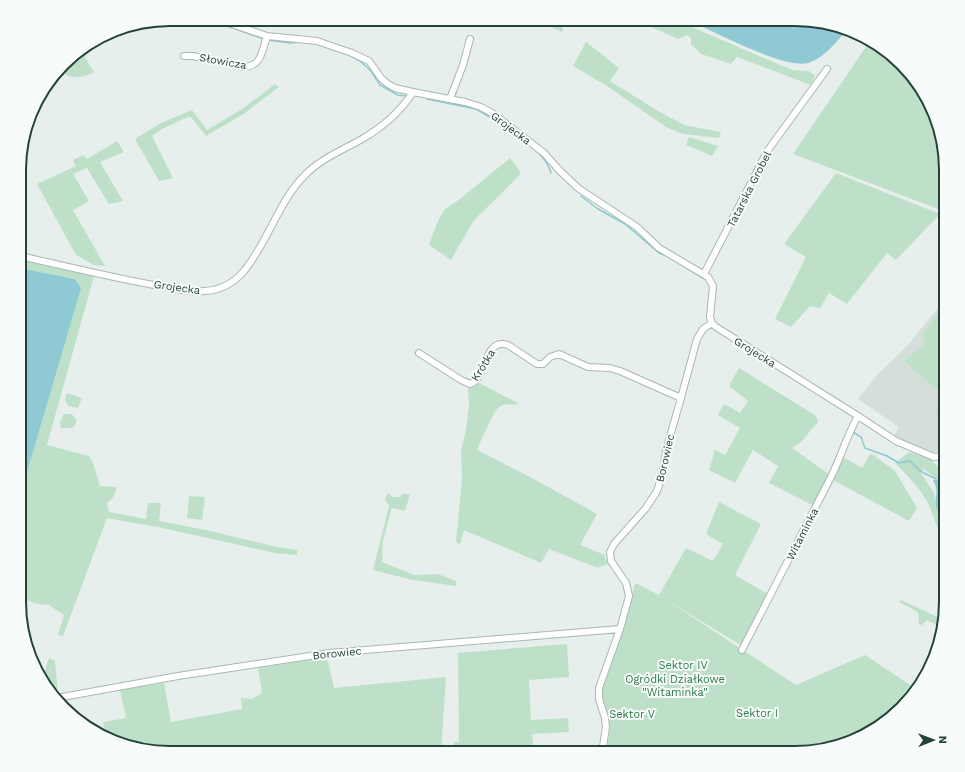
<svg xmlns="http://www.w3.org/2000/svg" width="965" height="772" viewBox="0 0 965 772" font-family="'Work Sans',sans-serif">
<style>
.built{fill:#d4dfda}
.green{fill:#bfe0c8}
.water{fill:#8ec9d4}
.lines{fill:none;stroke-linecap:round;stroke-linejoin:round}
.stream{stroke:#8ec9d4;stroke-width:1.5}
.minor-casing{stroke:#a8b8b2;stroke-width:8}
.minor{stroke:#fff;stroke-width:6}
.labels{text-anchor:middle;stroke-width:4;stroke-linejoin:round;paint-order:stroke}
.street-label{font-size:11px;fill:#24423a;stroke:#f7fbf9}
.park-label{font-size:11px;fill:#2d7a4b;stroke:#f7fbf9}
.rim{fill:none;stroke:#24423a;stroke-width:2}
</style>
<rect width="100%" height="100%" fill="#e6efeb"/>
<!-- built -->
<path class="built" d="M937 309 946 324V453L924 451 894 436 899 427 858 399 878 374 908 345Z"/>
<!-- green -->
<path class="green" d="M525 19H557L563 29 562 32 538 22 536 25Z
M640 19H673L792 70 809 71 815 76 811 85 737 57 731 64 701 54 691 44V38L687 35 678 39 640 22Z
M870 41 895 57 934 112 946 170V212L793 154Z
M586 42 619 68 610 81 658 111 684 125 721 132 719 138 683 134 666 127 607 86 573 66Z
M90 45 85 57 94 72C84 77 77 79 66 75L64 64 71 56Z
M275 84 279 87 245 113 206 136 190 116 162 129 152 136 173 178 159 181 135 139 161 123 192 110 207 130 242 109Z
M689 137 718 146 712 156 686 145Z
M117 141 124 152 100 162 123 201 109 204 87 168 73 174 89 201 73 210 105 266 94 265 76 255 37 184 76 166 73 160 83 155 87 159Z
M510 158 521 173 501 194 474 220 451 260 429 245 437 223 444 210 460 199Z
M836 173 940 214 896 260 887 253 847 304 829 293 820 308 810 306 791 327 775 319 806 257 784 244Z
M20 260 94 276 47 445 89 456 93 463 100 486 117 487 113 498 107 503 109 512 146 519 148 503H161L159 521 206 530 277 547 297 550V555L275 553 158 527 107 518 63 636 58 635 64 615 49 605 37 604 19 597 20 494 75 279 20 268Z
M940 311 946 317V389L941 391 932 386 904 361 925 344 922 335Z
M739 368 816 416 818 422 801 442 792 448 830 475 814 506 769 483 778 466 753 450 735 483 709 470 715 450 725 455 740 428 718 415 724 404 740 413 748 401 729 386Z
M479 383 518 403 516 405C510 404 503 403 498 408 493 412 480 443 477 450L530 477 597 514 580 545 605 555V559L609 563 598 568 549 549 541 563 464 530 460 545 456 542 462 479 461 451 466 430 469 405 468 388 475 386Z
M67 393 82 398 78 408 68 406 65 399Z
M946 399V425C937 421 935 414 938 405Z
M64 414H72L77 421 73 428H61L60 422Z
M909 452C916 455 925 456 931 460 939 465 946 479 946 488L924 469 921 473 934 493 936 507 946 531V539L944 540C936 528 934 516 928 503 920 488 907 475 895 463Z
M870 454 875 456 895 471 917 508 909 521 833 480 843 457 862 468Z
M388 493 393 497H400L402 494H410L405 511 392 508 391 510 383 541 382 562 414 575 438 574 456 581V586L413 580 373 570 389 506 385 499Z
M189 496 205 497 202 520 187 518Z
M719 502 761 524 735 575 768 594 742 646 665 599 796 685 865 655 916 689 908 702 853 741 795 753H606L610 728 609 716 603 702 602 688 628 612 634 586 636 583 659 595 686 548 713 561 723 544 706 534Z
M901 600 944 620 942 628 927 620 922 625 919 624 918 612 899 602Z
M567 644 569 677 529 680 531 720 568 718 569 732 532 734 534 753H454V742H459L458 653Z
M327 657 334 688 446 677 441 753H160L112 742 106 738 103 722 126 718 120 690 164 683 171 722 242 709 241 698 252 699 262 693 258 668Z
M49 658 55 661 58 695H55L42 679Z"/>
<!-- water -->
<path class="water" d="M687 19H805L847 29C836 43 825 57 808 63 786 70 710 30 687 19Z
M20 268 75 279 81 288 20 496Z
M936 479 946 488V531C943 523 938 515 936 506 934 496 940 491 933 481Z"/>
<g class="lines">
<!-- stream -->
<path class="stream" d="M207 19 264 39
M268 40 291 43 300 42
M351 56 360 61 371 71 380 85 398 95 406 96
M427 99 476 109 500 123
M511 132C526 143 546 154 551 173
M581 196 598 209 625 224 659 253 669 257
M687 268 703 278
M853 432 861 437 865 448 887 456 899 463 910 461 920 471 936 479
M941 536 946 561"/>
<!-- minor casing -->
<g class="minor-casing">
<path id="minor" d="M217 19 267 36 317 41 352 53 369 61 381 78 388 84 395 88 413 92
M184 56H193L244 67C262 66 262 51 267 36
M450 99 463 65 470 39
M20 256C65 266 109 277 154 285 170 287 188 293 205 291 220 290 234 283 244 271 268 242 279 200 306 174 322 158 343 150 362 139 383 127 400 112 413 92L465 102 481 107 492 113 544 153 560 171 578 188 637 227 659 248 708 277 713 286 710 317 712 323 716 327 858 416 896 441 934 457 946 456
M704 274 768 150 827 69
M419 353 461 380 470 384C487 379 483 337 508 345L537 364H543L550 357 559 354 588 367 610 368 620 371 681 398
M742 650 831 477C841 457 847 435 858 416
M57 698 178 676 329 653 620 629
M602 753 606 727 605 718 599 699V688L620 629 629 596 626 583 611 561 610 552 614 544 646 508 657 491 661 479 667 447 681 398 697 339 703 329 712 323"/>
</g>
<!-- minor -->
<use href="#minor" class="minor"/>
</g>
<g class="labels">
<!-- street labels -->
<g class="street-label">
<text transform="translate(223 61) rotate(10)" y="4">Słowicza</text>
<text transform="translate(511 128) rotate(37)" y="4">Grojecka</text>
<text transform="translate(749 189) rotate(-63)" y="4">Tatarska Grobel</text>
<text transform="translate(177 287) rotate(8)" y="4">Grojecka</text>
<text transform="translate(755 352) rotate(32)" y="4">Grojecka</text>
<text transform="translate(483 365) rotate(-58)" y="4">Krótka</text>
<text transform="translate(665 458) rotate(-77)" y="4">Borowiec</text>
<text transform="translate(802 534) rotate(-63)" y="4">Witaminka</text>
<text transform="translate(337 653) rotate(-6)" y="4">Borowiec</text>
</g>
<!-- park labels -->
<g class="park-label">
<text x="683" y="669">Sektor IV</text>
<text x="675" y="683">Ogródki Działkowe<tspan x="675" dy="13">"Witaminka"</tspan></text>
<text x="757" y="717">Sektor I</text>
<text x="632" y="718">Sektor V</text>
</g>
</g>
<!-- crop -->
<path d="M0 0H965V772H0ZM170 26H795A144 144 0 0 1 939 170V602A144 144 0 0 1 795 746H170A144 144 0 0 1 26 602V170A144 144 0 0 1 170 26Z" fill="#f7fbf9" fill-rule="evenodd"/>
<path class="rim" d="M170 26H795A144 144 0 0 1 939 170V602A144 144 0 0 1 795 746H170A144 144 0 0 1 26 602V170A144 144 0 0 1 170 26Z"/>
<!-- north arrow -->
<g transform="translate(933 740) rotate(89)" stroke="#f7fbf9" stroke-width="3" paint-order="stroke">
<path d="M0-3L7 15L0 10L-7 15Z" fill="#24423a"/>
<text y="-6" font-size="11" font-weight="bold" text-anchor="middle" fill="#24423a">N</text>
</g>
</svg>
